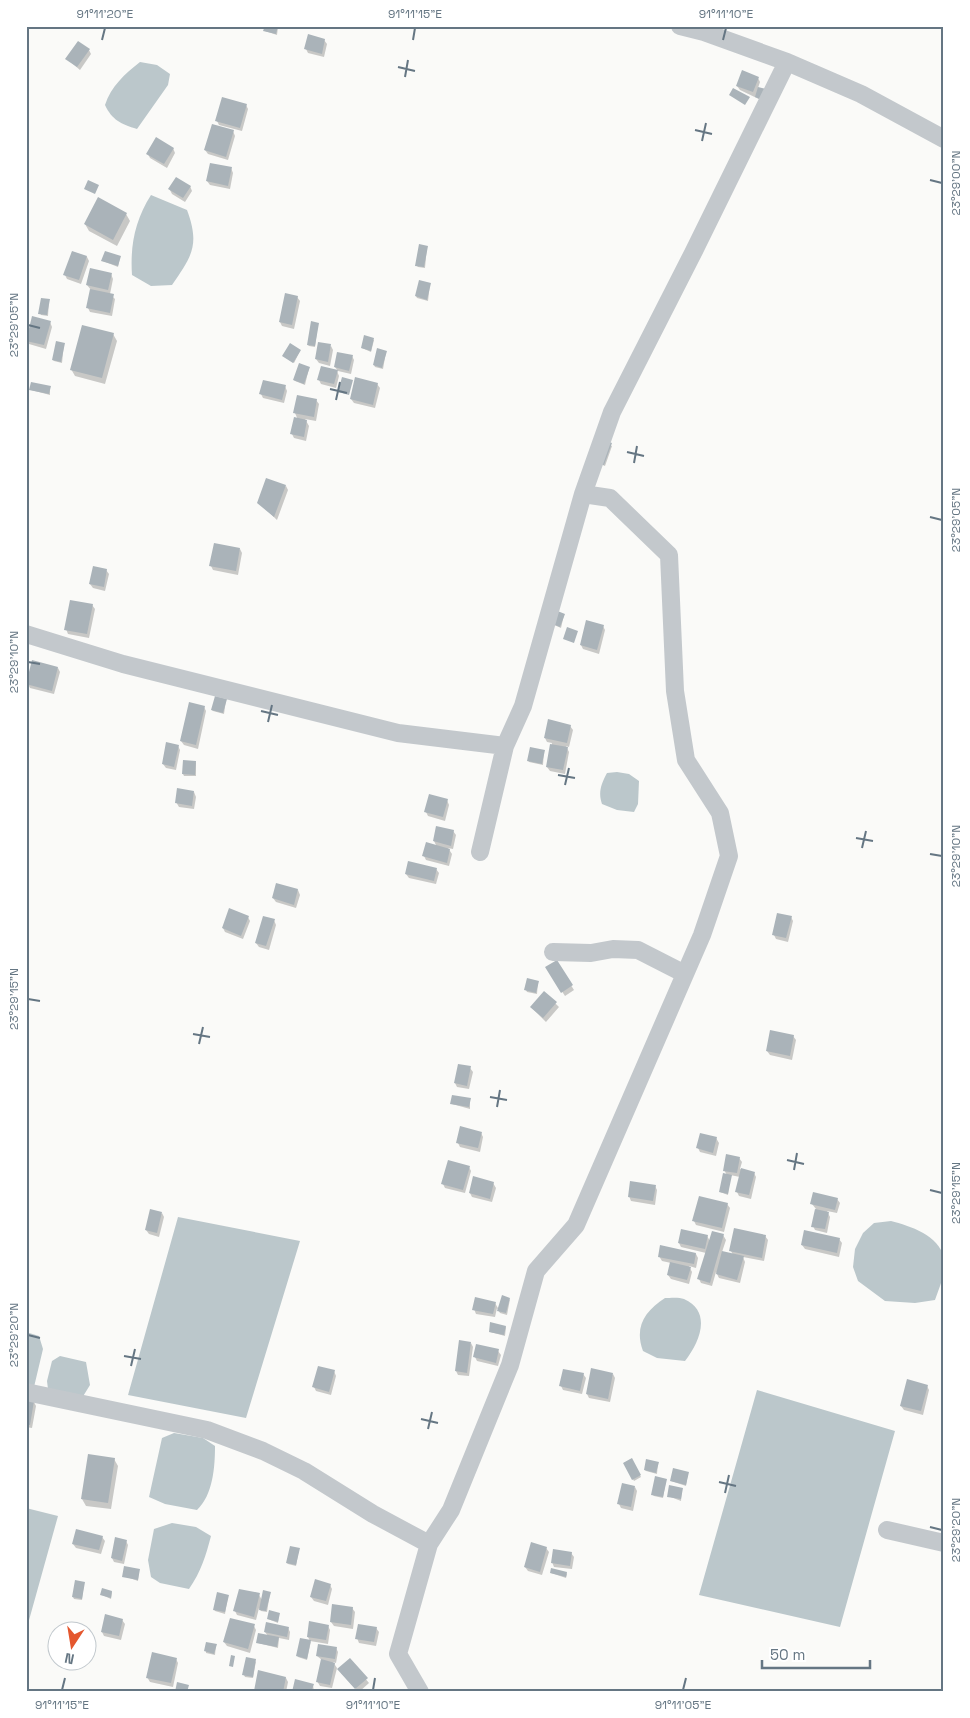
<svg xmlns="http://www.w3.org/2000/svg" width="970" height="1718" viewBox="0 0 970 1718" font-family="'Space Grotesk',sans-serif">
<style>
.water{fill:#bbc7cb}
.shadow{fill:#0003}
.building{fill:#aab3b9}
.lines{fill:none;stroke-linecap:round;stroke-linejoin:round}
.minor{stroke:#c3c8cc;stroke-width:18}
.ticks{fill:none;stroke:#657683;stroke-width:2}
.neatline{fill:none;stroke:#657683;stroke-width:2}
.ticks-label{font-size:12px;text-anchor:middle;fill:#657683}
</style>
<rect width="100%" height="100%" fill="#fafaf8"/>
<!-- water -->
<path class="water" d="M140 62 157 65 170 74 168 85 137 129C121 124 112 120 105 105 111 86 125 74 140 62Z
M151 195 187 210C200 245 192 256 172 285L151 286 132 275C130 246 135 220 151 195Z
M617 772 629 774 639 781 638 804 634 812 617 810 602 804C598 793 601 784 607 773Z
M178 1217 300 1241 246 1418 128 1395Z
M891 1221C910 1226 939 1235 944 1258 947 1271 939 1288 935 1300L915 1303 885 1301 858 1281 853 1267 855 1249 863 1233 874 1223Z
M665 1298C670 1298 679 1297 684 1299 713 1312 699 1343 685 1361L657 1358 643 1351C634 1327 645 1311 665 1298Z
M26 1332 39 1336 43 1349 34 1387 26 1385Z
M60 1356 86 1362 90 1385 82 1398 48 1389 47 1381 52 1361Z
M757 1390 895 1431 840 1627 699 1595Z
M174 1433 203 1438 215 1446C215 1467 213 1495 197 1510L165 1504 149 1497 162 1438Z
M26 1508 58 1516 26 1631Z
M172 1523 196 1527 211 1536C206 1555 201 1572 189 1589L160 1583 151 1577 148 1560 154 1529Z"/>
<!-- shadow -->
<path class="shadow" d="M278 27 277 35 265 31Z
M324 40 327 44 324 57 308 53 306 49Z
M89 50 91 54 80 70 67 59Z
M758 78 760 82 758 88 763 101 740 90 737 86Z
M246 105 248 109 242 131 219 125 217 121Z
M233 131 235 136 228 160 208 154 205 150Z
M173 148 175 153 167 168 150 158 148 154Z
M231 168 233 173 230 189 210 185 207 181Z
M190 186 192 191 185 202 172 194 170 190Z
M126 214 130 221 117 246 89 231 85 224Z
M427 247 425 268 418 267 417 266Z
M72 252 87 257 89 261 81 284 67 279 65 275Z
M120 257 118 267 103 261Z
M111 274 113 279 110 294 115 299 112 316 90 312 88 308 91 290 87 285Z
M430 284 428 301 417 298 416 296Z
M297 297 300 301 294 329 282 326 280 322Z
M49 301 48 316 41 315 40 313Z
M50 322 52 327 46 349 29 344 27 340Z
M318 324 315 347 309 346 308 345Z
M113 334 117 341 105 384 75 376 71 369Z
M365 337 374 340 371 352 362 348Z
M64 344 62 363 54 361 53 360Z
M331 346 333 350 330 366 319 363 316 359Z
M300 351 294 363 285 357Z
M386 352 383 369 375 367 374 365Z
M352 356 354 360 351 374 338 371 335 367Z
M309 368 305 385 295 381 294 380Z
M337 371 339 376 336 388 321 384 319 380Z
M377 384 380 388 375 408 354 403 351 399Z
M285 386 287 391 284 403 263 398 261 394Z
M50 387V395L31 390Z
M316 400 319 404 316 421 305 419 309 426 306 441 294 438 292 434 298 420 295 413Z
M604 442 612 446 605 466 598 463Z
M286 486 288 490 277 520 259 503Z
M240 549 242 553 238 575 213 570 211 566Z
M106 570 109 574 105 591 93 588 90 584Z
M92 605 95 609 89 638 68 634 66 629Z
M564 615 561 628 552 624Z
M587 622 603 626 605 630 599 654 583 649 581 645Z
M58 668 60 672 54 694 30 688 28 684Z
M226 700 224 714 213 711 212 710Z
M204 707 206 711 198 749 184 745 181 741Z
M570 726 573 730 569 747 566 746 569 752 565 774 550 771 547 767 552 743 547 742 545 738Z
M178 746 180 750 176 770 166 768 163 764Z
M544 751 543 765 529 762 528 760Z
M196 762V776H184L183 774Z
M194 792 196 797 194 809 179 807 176 802Z
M447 800 449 805 445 821 428 816 426 812Z
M453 831 456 835 453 849 448 848 452 854 449 866 426 860 424 856 437 847 434 841Z
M436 869 439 873 436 884 409 878 406 874Z
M298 890 300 895 296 908 276 902 273 898Z
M248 917 250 921 243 939 225 932 223 928Z
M791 917 793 921 788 942 776 939 774 935Z
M274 920 276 925 269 950 259 947 256 943Z
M556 962 574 990 565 996 547 968Z
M538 982 537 994 527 992 526 990Z
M544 992 559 1007 546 1022 531 1007Z
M793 1036 796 1040 792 1060 770 1055 767 1051Z
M470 1068 473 1072 469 1089 457 1087 455 1083Z
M470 1100V1109L452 1104Z
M481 1133 483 1137 480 1152 460 1147 458 1143Z
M716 1138 719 1143 716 1156 700 1152 698 1148Z
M739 1158 742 1162 740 1169 754 1173 756 1177 751 1199 739 1196 737 1192 740 1177 730 1175 728 1195 720 1192 727 1175 724 1170Z
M469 1167 471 1171 465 1193 445 1188 443 1184Z
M493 1183 496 1188 492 1202 472 1197 470 1193Z
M655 1186 657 1190 655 1205 631 1201 629 1196Z
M837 1199 840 1203 837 1213 827 1211 830 1217 827 1233 815 1230 813 1226 816 1209 812 1204Z
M727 1204 730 1208 724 1232 696 1225 694 1221Z
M162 1213 164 1217 159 1237 149 1234 146 1230Z
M723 1235 726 1240 722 1252 733 1255 731 1251 765 1236 768 1240 764 1261 743 1257 745 1262 740 1283 719 1278 716 1272 712 1286 701 1283 699 1279 706 1253 681 1247 679 1243 707 1236 710 1241Z
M839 1239 842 1243 839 1257 805 1249 802 1245Z
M696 1254 698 1258 696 1268 689 1266 692 1272 689 1284 671 1279 668 1275 671 1263 662 1261 659 1256Z
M510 1299 507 1315 500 1313 497 1308 495 1317 476 1314 474 1309 495 1303 499 1310Z
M506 1327 505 1336 490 1332Z
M471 1343 473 1347 469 1376 458 1375 456 1371Z
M498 1351 501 1355 498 1366 477 1361 475 1357Z
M334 1371 336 1376 331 1395 316 1391 314 1387Z
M583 1374 586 1378 582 1394 563 1390 561 1386Z
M613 1374 615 1378 610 1402 589 1398 587 1394Z
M927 1386 929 1390 923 1415 904 1410 901 1406Z
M26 1401 34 1402 36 1406 32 1428 26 1427Z
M114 1459 118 1466 111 1509 86 1506 82 1499Z
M631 1459 641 1477 634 1481 624 1463Z
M658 1463 657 1474 646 1471 645 1470Z
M688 1473 686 1486 671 1481Z
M666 1480 663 1498 654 1496 653 1495Z
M635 1487 637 1491 633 1511 621 1508 619 1504Z
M682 1489 681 1501 668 1496Z
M102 1537 105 1541 101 1554 76 1548 73 1544Z
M126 1541 128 1545 124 1564 114 1562 112 1558Z
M546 1548 549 1552 542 1575 528 1571 525 1567Z
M299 1549 296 1566 288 1564 287 1563Z
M571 1553 574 1557 572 1569 554 1567 552 1562Z
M139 1570 138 1581 124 1576Z
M551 1573H566L567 1574 566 1578Z
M84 1583 82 1600 74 1599 73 1597Z
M330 1585 332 1589 328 1605 314 1601 311 1597Z
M112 1592 111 1599 102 1595Z
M270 1593 267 1612 261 1611 259 1608 256 1620 237 1615 235 1611 259 1595 262 1600Z
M228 1596 225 1614 215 1611 214 1609Z
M333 1605 352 1608 355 1612 353 1629 334 1626 331 1622Z
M279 1614 278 1623 268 1619Z
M122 1620 125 1624 121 1640 104 1636 102 1632Z
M254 1626 256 1630 250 1653 227 1646 224 1642Z
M328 1626 330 1630 328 1644 310 1641 308 1637Z
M288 1628 290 1632 289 1640 279 1638 278 1648 258 1643 268 1636 265 1632Z
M376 1628 379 1632 376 1646 359 1643 357 1638Z
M311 1641 307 1660 298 1657 297 1655Z
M216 1645 215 1655 206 1653V1651Z
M336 1648 338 1652 336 1663 333 1662 337 1668 332 1688 320 1686 317 1681 322 1660 317 1656Z
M176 1659 178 1663 173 1687 150 1682 147 1677Z
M350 1660 369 1683 359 1692 341 1673Z
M256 1661 253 1678 245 1677 244 1675Z
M286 1678 288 1682 286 1692 255 1691Z
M313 1685 314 1692H293Z"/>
<!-- building -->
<path class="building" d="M265 26H278L276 34 263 31Z
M308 34 325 39 322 54 304 49Z
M78 41 90 49 77 67 65 59Z
M742 70 759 77 753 92 736 86Z
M758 87 766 89 762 100 755 97Z
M733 88 750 97 745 105 729 95Z
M222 97 247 104 240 128 215 121Z
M212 124 234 130 226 157 204 150Z
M156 137 174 148 164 164 146 154Z
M210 163 232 167 228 186 206 181Z
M176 177 191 186 183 198 168 189Z
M88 180 99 185 95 194 84 189Z
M98 197 127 213 113 240 84 224Z
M419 244 428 246 424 267 415 266Z
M72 251 87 256 79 280 63 275Z
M105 251 121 256 118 266 101 261Z
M90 268 112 273 108 290 86 285Z
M419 280 431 283 427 300 415 296Z
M90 289 114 294 110 313 86 308Z
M285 293 298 296 292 325 279 322Z
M41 298 50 299 47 315 38 314Z
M32 316 51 321 44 345 26 341Z
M311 321 319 323 315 346 307 345Z
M82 325 114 333 102 378 70 370Z
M364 335 374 338 371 351 361 348Z
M56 341 65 343 61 362 52 360Z
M318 342 331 344 328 362 315 359Z
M290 343 301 350 293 363 282 356Z
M377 348 387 351 382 368 373 365Z
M337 352 353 355 349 371 334 367Z
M299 363 310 367 304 384 293 380Z
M321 366 338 370 334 384 317 380Z
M342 377 353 380 349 395 338 392Z
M355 377 378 383 373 405 350 399Z
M263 380 286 385 282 400 259 394Z
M31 382 51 386 49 394 29 390Z
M297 395 317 399 314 417 293 413Z
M294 417 307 420 304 437 290 434Z
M604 440 612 443 604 465 596 462Z
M266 478 286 485 274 517 257 503Z
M214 543 240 548 236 571 209 566Z
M93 566 107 569 104 587 89 584Z
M70 600 93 604 87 634 64 630Z
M555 610 565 614 560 627 550 623Z
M586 620 604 625 597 650 580 645Z
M567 627 578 631 574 643 563 639Z
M32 660 58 667 52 691 26 684Z
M215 696 227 699 223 713 211 710Z
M189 702 205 706 196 745 180 741Z
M548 719 571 725 567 743 544 738Z
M166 742 179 745 174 767 162 764Z
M550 744 568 747 563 770 546 767Z
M530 747 545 750 542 764 527 761Z
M183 760 196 761 195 775 182 774Z
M177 788 194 791 192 806 175 803Z
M429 794 448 799 443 817 424 812Z
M436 826 454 830 451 846 433 841Z
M426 842 450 849 447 863 422 856Z
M408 861 437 868 434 881 405 874Z
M276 883 298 889 294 905 272 898Z
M229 908 249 916 241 936 222 928Z
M777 913 792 916 786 938 772 935Z
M263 916 275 919 266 946 255 943Z
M557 960 573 985 561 993 545 967Z
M527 978 539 981 536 993 524 990Z
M544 991 557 1002 543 1018 530 1007Z
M770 1030 794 1035 790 1056 766 1051Z
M458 1064 471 1066 467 1086 454 1083Z
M452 1095 471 1098 469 1107 450 1104Z
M460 1126 482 1132 478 1148 456 1143Z
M700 1133 717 1137 713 1153 696 1148Z
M726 1154 740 1157 737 1173 723 1171Z
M448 1160 470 1166 463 1190 441 1184Z
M741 1168 755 1172 749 1195 735 1192Z
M723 1173 732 1175 728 1194 719 1192Z
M473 1176 494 1182 490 1199 469 1193Z
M630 1181 656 1185 653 1201 628 1197Z
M813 1192 838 1198 835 1210 810 1204Z
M699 1196 728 1203 722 1228 692 1221Z
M150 1209 162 1212 157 1233 145 1230Z
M815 1209 829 1212 825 1229 811 1227Z
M734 1228 766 1235 762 1258 729 1251Z
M681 1229 708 1235 705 1249 678 1243Z
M804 1230 840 1238 837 1253 801 1245Z
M712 1231 724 1234 710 1283 697 1279Z
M660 1245 696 1253 694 1264 658 1257Z
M722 1251 744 1256 737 1280 716 1274Z
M670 1262 691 1267 687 1280 667 1275Z
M502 1295 510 1298 506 1313 497 1311Z
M475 1297 496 1302 493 1314 472 1310Z
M490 1322 506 1326 504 1335 489 1332Z
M459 1340 471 1342 467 1373 455 1371Z
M476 1344 499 1349 496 1363 473 1357Z
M318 1366 335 1370 329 1392 312 1387Z
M591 1368 613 1373 608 1399 586 1394Z
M563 1369 584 1373 580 1391 559 1386Z
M907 1379 928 1385 921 1411 900 1406Z
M26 1399 34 1401 30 1425 26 1424Z
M88 1454 115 1458 108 1503 81 1499Z
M632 1458 641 1475 632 1480 623 1463Z
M646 1459 659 1462 656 1473 644 1470Z
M673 1468 689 1472 686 1485 670 1481Z
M655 1476 667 1479 663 1497 651 1495Z
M622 1483 635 1486 631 1507 617 1504Z
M669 1485 683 1488 681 1499 667 1497Z
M76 1529 103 1536 99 1550 72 1544Z
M115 1537 127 1540 122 1561 111 1558Z
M531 1542 547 1547 540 1572 524 1567Z
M290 1546 300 1548 296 1565 286 1563Z
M553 1549 572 1552 570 1566 551 1563Z
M124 1566 140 1569 138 1580 122 1577Z
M551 1568 567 1572 566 1577 550 1573Z
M315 1579 331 1584 326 1601 310 1597Z
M75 1580 85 1582 82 1599 72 1597Z
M102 1588 112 1591 111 1598 100 1595Z
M239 1589 260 1593 254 1617 233 1611Z
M263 1590 271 1592 266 1611 259 1610Z
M217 1592 229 1595 225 1612 213 1610Z
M332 1604 353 1607 351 1625 330 1622Z
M269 1610 280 1613 278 1622 267 1619Z
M105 1614 123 1619 119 1636 101 1632Z
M230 1618 255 1624 248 1649 223 1642Z
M309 1621 329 1625 326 1640 307 1637Z
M266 1622 289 1627 287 1637 264 1632Z
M358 1624 377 1627 374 1642 355 1639Z
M258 1633 279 1637 277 1647 256 1643Z
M300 1638 311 1640 307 1659 296 1656Z
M206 1642 217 1644 214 1654 204 1651Z
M318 1644 337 1647 335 1659 316 1656Z
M152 1652 177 1658 171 1683 146 1678Z
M231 1655 235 1656 233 1667 229 1666Z
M246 1657 256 1659 253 1677 242 1675Z
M350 1658 368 1678 355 1689 337 1669Z
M321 1659 335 1663 330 1685 316 1682Z
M258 1670 286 1677 283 1692 254 1691Z
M295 1679 314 1684 311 1692H292Z
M177 1682 189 1685 187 1692H175Z"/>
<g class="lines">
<!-- minor -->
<path class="minor" d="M787 62 861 94 944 139
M26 634 123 664 398 733 505 746
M480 852 505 746 523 706 583 494 612 412 693 253 787 62 704 32 680 26
M553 952 591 953 613 949 638 950 685 974
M26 1392 207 1430 263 1451 304 1471 373 1514 429 1544
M887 1530 944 1543
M420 1692 398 1654 429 1544 451 1510 510 1365 536 1271 576 1225 702 935 729 856 720 813 686 760 675 691 669 555 610 498 583 494"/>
</g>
<!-- ticks -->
<path class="ticks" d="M102 40 105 28M413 40 415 28M723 40 726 28M398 67 415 71M405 77 408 60M695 130 712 134M702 141 706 123M930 180 942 183M28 325 40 328M330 389 347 393M336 400 340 382M627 452 644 456M634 463 637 446M930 517 942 520M28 662 40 664M261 711 278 715M268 722 272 705M558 775 575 778M565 785 569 768M856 838 873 841M862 848 866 831M930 854 942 856M28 999 40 1001M193 1034 210 1037M199 1044 203 1027M490 1097 507 1100M497 1107 500 1090M787 1160 804 1164M794 1170 797 1153M930 1190 942 1193M28 1335 40 1338M124 1356 141 1359M131 1366 135 1349M421 1419 438 1423M428 1429 432 1412M719 1482 736 1486M725 1493 729 1475M930 1527 942 1530M62 1690 65 1678M373 1690 375 1678M683 1690 686 1678"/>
<!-- border -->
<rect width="970" height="1718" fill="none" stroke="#ffffff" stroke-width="55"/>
<!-- north arrow -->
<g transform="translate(72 1646) rotate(192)"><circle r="24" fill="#ffffff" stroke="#c1c8cd"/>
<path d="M0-4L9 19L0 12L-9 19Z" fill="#e4572e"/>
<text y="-8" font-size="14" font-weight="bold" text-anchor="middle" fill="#657683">N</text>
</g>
<!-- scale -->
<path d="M762 1660v8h108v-8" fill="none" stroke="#657683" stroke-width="2.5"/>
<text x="770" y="1660" font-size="15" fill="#657683" stroke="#ffffff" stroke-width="4" paint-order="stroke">50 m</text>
<rect x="28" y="28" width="914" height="1662" class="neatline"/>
<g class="ticks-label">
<text x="105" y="18">91°11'20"E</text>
<text x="415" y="18">91°11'15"E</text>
<text x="726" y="18">91°11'10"E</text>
<text transform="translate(956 183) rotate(-90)" y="4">23°29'00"N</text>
<text transform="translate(14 325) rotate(-90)" y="4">23°29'05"N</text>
<text transform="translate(956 520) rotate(-90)" y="4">23°29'05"N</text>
<text transform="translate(14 662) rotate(-90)" y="4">23°29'10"N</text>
<text transform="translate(956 856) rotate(-90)" y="4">23°29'10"N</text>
<text transform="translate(14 999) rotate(-90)" y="4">23°29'15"N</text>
<text transform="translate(956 1193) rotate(-90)" y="4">23°29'15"N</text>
<text transform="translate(14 1335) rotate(-90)" y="4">23°29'20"N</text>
<text transform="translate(956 1530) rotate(-90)" y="4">23°29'20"N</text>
<text x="62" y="1709">91°11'15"E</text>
<text x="373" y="1709">91°11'10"E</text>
<text x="683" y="1709">91°11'05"E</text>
</g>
</svg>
